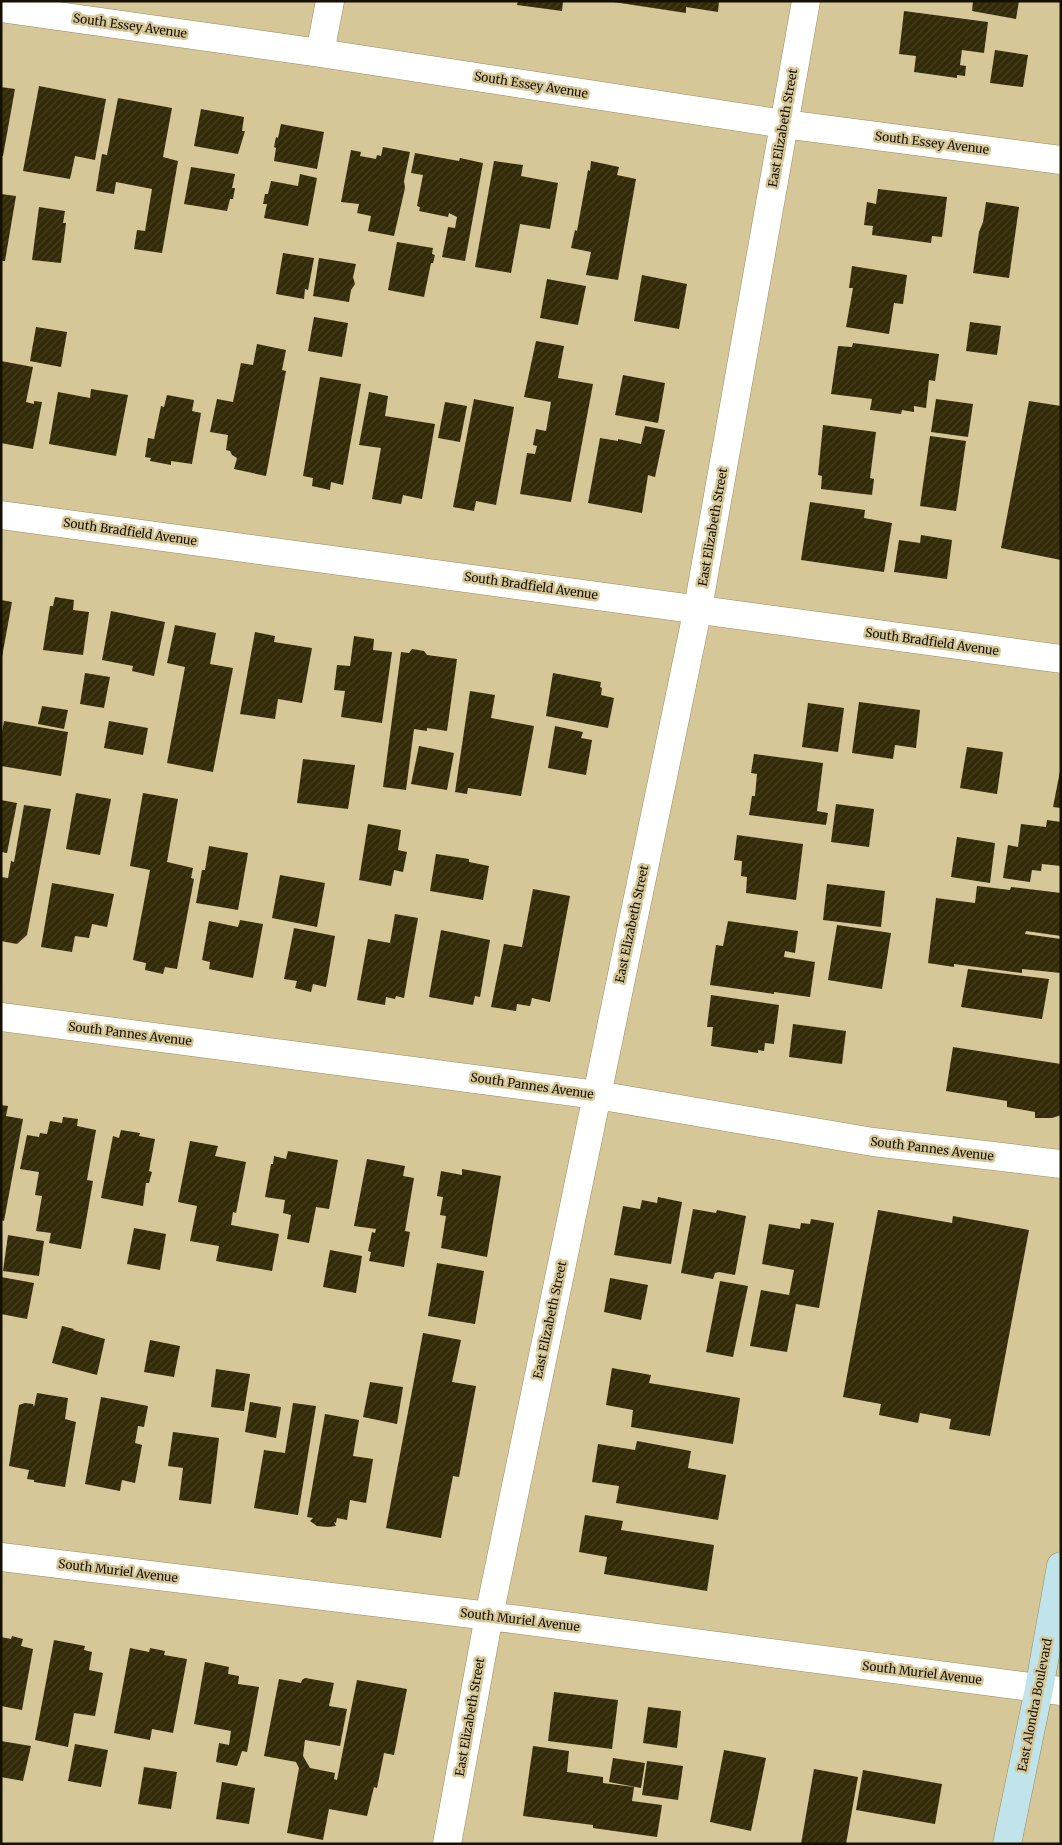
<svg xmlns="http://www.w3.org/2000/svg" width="1062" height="1845" viewBox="0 0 1062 1845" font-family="Merriweather,serif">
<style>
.building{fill:url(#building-hatch)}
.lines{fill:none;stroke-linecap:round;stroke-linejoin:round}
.street-casing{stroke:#988b5d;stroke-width:29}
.secondary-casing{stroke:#988b5d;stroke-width:29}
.street{stroke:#fff;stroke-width:28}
.secondary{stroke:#c1e3ea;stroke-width:28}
.labels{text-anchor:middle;stroke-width:5;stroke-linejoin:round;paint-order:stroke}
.street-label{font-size:12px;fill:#151001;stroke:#d5c798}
</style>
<defs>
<pattern id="building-hatch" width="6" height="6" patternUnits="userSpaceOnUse" patternTransform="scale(1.25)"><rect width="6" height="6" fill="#332a07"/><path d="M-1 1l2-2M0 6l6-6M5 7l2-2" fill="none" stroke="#473f21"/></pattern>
</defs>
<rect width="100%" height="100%" fill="#d5c798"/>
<!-- building -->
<path class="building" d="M518 1H563L562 11 517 5Z
M607 1H719L718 12 686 7V13Z
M973 1H1019L1016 19 972 11Z
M904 11 988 22 984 53 962 50 960 65 966 66 965 76 957 75V78L914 72 916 56 899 54Z
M995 50 1028 55 1023 87 990 83Z
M39 86 106 99 95 160 75 156 70 179 23 171Z
M1 87 15 89 3 156H1Z
M118 98 172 108 163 157 178 161 162 253 134 249 137 230 145 231 152 189 116 182 114 194 96 191 102 154 107 155Z
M201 109 244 117 242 131H245L238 154 194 146Z
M281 124 324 132 317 169 274 161 276 148 274 147 276 137 278 138Z
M383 147 410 152 404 181 405 188 394 236 368 231 371 216 357 213 359 204 341 202 351 150 361 152 360 156 376 159 377 155 381 156Z
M415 153 459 161 460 158 483 163 465 261 442 257 448 227 455 228 457 217 449 213 448 217 419 211 420 207 417 206 423 175 411 173Z
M494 161 523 165 521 176 558 183 550 229 520 224 511 273 475 267Z
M591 161 619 167 617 175 636 179 618 280 586 275 591 252 571 248 575 230 577 231 588 170 590 171Z
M191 167 235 174 232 188H235L233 199H230L227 211 184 204Z
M300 174 317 178 308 226 264 218 267 204H263L265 194H268L271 181 298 186Z
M878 189 947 197 942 237 932 236 931 243 872 235 873 226 864 225 867 202 876 204Z
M1 194 16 196 5 261H1Z
M986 202 1019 207 1009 278 973 273 979 232 983 222Z
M39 207 65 211 63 223H66L61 263 32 260Z
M397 242 433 248 432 254 435 255 433 263H431L424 297 388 290Z
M283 253 314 258 308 290 305 289 304 299 276 294Z
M319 258 356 264 353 277 355 284 351 290 349 302 313 296Z
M852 266 907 275 903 304 894 303 889 334 846 327 853 288H849Z
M642 275 687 284 679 329 634 321Z
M547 279 586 286 578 325 540 318Z
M314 317 348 323 342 357 308 351Z
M970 322 1001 326 997 355 966 351Z
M36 327 67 332 61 367 30 361Z
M536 341 564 346 558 378 593 384 571 502 520 494 527 453 535 454 537 446 533 445 536 429 546 431 551 402 524 397Z
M853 343 939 354 935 381 929 380 926 408 914 406V412L902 410 901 414 870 410 872 399 831 394 838 346 852 347Z
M257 344 286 350 282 370 286 371 266 476 234 469 237 458 232 455 230 451 226 450 228 435 210 432 217 399 233 402 241 363 253 365Z
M1 361 33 367 26 402 34 404V401L42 402 33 449 1 443Z
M623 375 665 383 658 423 615 415Z
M320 377 361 384 343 485 331 482 330 490 312 486 313 478 303 476Z
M91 389 128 395 116 456 49 444 58 392 90 398Z
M369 392 388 396 385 416 435 424 422 499 403 495 401 504 372 499 381 448 359 445Z
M167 395 194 400 192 411 201 413 192 464 171 461V465L150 461 151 458 145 457 148 438 154 439 161 406 164 407Z
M474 399 514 407 496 505 476 501 474 511 453 507Z
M936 399 973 404 968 437 931 432Z
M1029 401 1061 406V560L1001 548Z
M445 402 467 406 460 442 438 438Z
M823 425 876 432 870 478 874 479 872 495 821 489 822 476 818 475Z
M645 426 665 430 655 477 648 475 642 513 588 503 600 438 618 441V439L641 444Z
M930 436 966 441 956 511 920 506Z
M810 502 865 510 864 518 892 523 884 572 801 560Z
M921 535 952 540 947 579 894 572 899 540 920 543Z
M55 597 74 600 73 610 89 612 83 655 43 650 50 606H53Z
M1 600 12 602 2 657H1Z
M111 611 165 622 154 676 132 671 133 666 102 660Z
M175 625 216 633 210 664 233 668 213 772 167 763 185 667 167 663Z
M255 632 275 636 274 642 312 648 302 703 278 699 275 719 240 714Z
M354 636 374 639 373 650 392 652 382 723 341 717 345 691 334 690 337 665 350 666Z
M412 649 424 651 427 655 457 659 447 731 427 728V731L414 729 406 790 383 787 401 652 409 653Z
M85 673 110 677 104 708 80 704Z
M553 673 601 682 600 687 602 688 601 695 614 698 608 728 546 716Z
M470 691 495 695 491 718 534 726 521 796 468 788 467 794 455 792Z
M859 702 920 710 916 748 895 745 893 759 852 753Z
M808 703 844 708 838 752 802 747Z
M42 706 68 710 64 729 38 724Z
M4 721 68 732 61 776 1 766V737Z
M109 721 148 728 143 755 104 748Z
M555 726 583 732 581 738 592 740 586 775 548 768Z
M419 746 454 753 447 790 411 784Z
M967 747 1003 752 997 794 960 788Z
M754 754 823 763 817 811 828 813 826 825 749 815 752 796H755L757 774 751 773Z
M303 759 355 765 348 809 297 803Z
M1060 771H1061V808L1053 807Z
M76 793 111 799 100 855 66 849Z
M143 793 178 799 167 862 193 868 191 878 194 879 177 969 165 967 163 974 145 970 146 963 133 960 150 870 130 866Z
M1 800 17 803 7 853 1 852Z
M836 804 874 809 869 847 831 842Z
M24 805 51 809 27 935 17 944 1 941V877L8 878 11 861 14 862Z
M1047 820 1061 822V866L1042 864 1041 871 1032 870 1030 882 1003 878 1008 845 1018 847 1021 824 1046 827Z
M368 824 401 830 398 850 407 852 403 872 394 870 391 886 359 880Z
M737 835 803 844 796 900 746 893 747 877 741 876 742 861 734 860Z
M957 837 995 843 990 883 951 877Z
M209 846 248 853 238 910 196 903 202 870H205Z
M436 854 469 859V862L489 866 483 900 430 891Z
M280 875 325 883 317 927 272 918Z
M52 883 114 894 107 927 92 924 89 938 75 936 72 952 41 947Z
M827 884 885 891 881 927 823 920Z
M977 886 1010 890 1011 887 1061 893V936L1026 931 1025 934 1061 939V973L1022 969V973L954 964V967L928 963 936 898 975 903Z
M533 889 570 896 550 1002 532 998 530 1006 517 1004 516 1011 491 1007 504 944 522 947Z
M395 914 418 918 404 998 396 996 395 999 386 997 385 1005 357 1000 368 939 390 943Z
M240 920 263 924 253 978 209 969 210 962 202 960 209 921 238 927Z
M728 921 798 931 795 953 785 951 784 957 815 962 810 997 774 992V994L710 985 716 945 723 946Z
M837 925 891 933 882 989 828 980Z
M294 928 335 936 326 987 313 984 311 992 295 988 297 981 284 979Z
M441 930 490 940 480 997 475 996 473 1005 429 997Z
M968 969 1049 979 1042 1019 961 1007Z
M711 995 779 1005 774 1044 765 1043 764 1051 758 1050V1053L711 1046 713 1027H707Z
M793 1024 846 1031 842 1064 789 1057Z
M953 1047 1061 1064V1115L1052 1118H1035V1112L1007 1107V1101L946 1091Z
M1 1105 8 1106 6 1116 23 1119 4 1221 1 1220Z
M63 1117 78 1119 77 1126 96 1130 87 1180 93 1181 81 1249 49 1243 51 1233 36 1231 42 1196 35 1195 39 1172 20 1169 27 1135 39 1137 40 1133 47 1134 50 1121 62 1123Z
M121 1130 140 1133 139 1136 155 1139 149 1171 152 1172 149 1183H146L143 1206 101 1198 113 1136 119 1138Z
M190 1141 218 1146 215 1156 246 1162 236 1213 233 1212 231 1225 279 1234 272 1271 216 1261 219 1246 190 1241 197 1206 178 1202Z
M288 1151 338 1160 329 1209 316 1207 309 1243 287 1239 291 1215 283 1213 285 1200 265 1197 271 1164H273L274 1156 286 1159Z
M367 1159 405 1166 403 1176 414 1178 405 1231 410 1232 404 1267 369 1261 371 1252 368 1251 372 1232 375 1233 376 1229 354 1226Z
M462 1169 501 1176 487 1257 441 1248 446 1216 440 1215 443 1197 437 1196 441 1171 462 1175Z
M658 1197 682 1202 671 1264 614 1255 623 1206 640 1209 642 1200 657 1203Z
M693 1209 716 1213 717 1210 746 1216 735 1275 719 1272 715 1273 713 1279 681 1273Z
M878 1210 952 1223 953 1216 1029 1230 990 1436 949 1429 951 1419 920 1413 918 1423 879 1415 881 1404 843 1397Z
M811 1219 834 1223 819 1308 796 1304 787 1352 750 1346 761 1290 789 1295 794 1270 762 1264 769 1224 800 1229 801 1223 810 1224Z
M134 1228 166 1234 160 1270 127 1264Z
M8 1235 44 1241 39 1276 3 1271Z
M330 1250 362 1256 356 1293 323 1287Z
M437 1263 484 1271 475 1324 428 1316Z
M1 1277 34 1283 27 1319 1 1314Z
M610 1278 648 1285 641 1320 604 1312Z
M720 1281 748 1286 733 1357 706 1352Z
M62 1326 74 1329 73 1330 105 1339 97 1375 52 1363Z
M423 1333 461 1340 452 1382 476 1386 459 1477 453 1476 441 1538 386 1528Z
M150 1340 180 1346 174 1377 144 1372Z
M612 1368 651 1375 649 1383 740 1398 733 1444 631 1427 633 1410 606 1405Z
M216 1369 250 1374 244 1411 211 1407Z
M370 1382 403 1387 397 1424 363 1417Z
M37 1393 68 1398 65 1419 76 1422 65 1487 34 1482V1480L27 1479 29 1470 9 1466 19 1405 25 1403 33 1404 34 1407Z
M101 1397 148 1406 144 1427 138 1426 135 1443 142 1445 135 1483 122 1480 120 1491 85 1484Z
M250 1402 281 1407 276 1438 245 1432Z
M293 1403 316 1406 298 1515 254 1508 264 1450 285 1453Z
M325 1414 359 1420 353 1456 373 1459 366 1503 350 1500 347 1520 337 1518 336 1523 334 1522 336 1526 328 1527 317 1526 310 1521 313 1518 307 1517Z
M173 1432 219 1438 211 1504 179 1500 183 1468 168 1466Z
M637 1441 691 1451 688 1468 726 1475 718 1520 616 1503 619 1486 592 1482 598 1444 635 1450Z
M585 1515 623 1521 621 1530 714 1545 707 1591 604 1574 607 1557 579 1552Z
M12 1636 23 1639 21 1646 33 1649 22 1710 1 1706V1637L11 1639Z
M54 1640 85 1646 84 1650 92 1652 89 1670 103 1673 95 1716 74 1713 68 1747 35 1740Z
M130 1648 149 1652 150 1648 165 1651 164 1655 187 1659 173 1733 152 1729 150 1740 114 1733Z
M205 1662 229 1667 228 1674 239 1676 238 1684 259 1687 247 1752 242 1751 237 1766 216 1762 219 1743 229 1745 231 1731 194 1724Z
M305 1678 334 1683 329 1706 347 1709 340 1746 305 1740 303 1756 310 1768 335 1773 334 1779 337 1780 357 1680 407 1689 394 1755 384 1753 377 1788 374 1787 367 1816 329 1809 323 1840 287 1833 299 1768 296 1762 264 1756 279 1679 301 1683 302 1680Z
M554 1692 618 1700 612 1749 548 1741Z
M648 1707 681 1711 677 1748 643 1743Z
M1 1741 31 1746 23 1781 1 1777Z
M75 1744 108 1750 101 1787 68 1781Z
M533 1746 569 1751 567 1772 603 1777V1783L634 1787 632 1801 662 1805 657 1837 593 1828V1825L523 1816Z
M724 1750 766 1758 751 1831 710 1822Z
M613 1758 645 1763 641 1788 609 1782Z
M647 1761 683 1766 678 1800 642 1795Z
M144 1767 177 1772 171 1809 138 1804Z
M814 1769 858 1777 846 1844H801Z
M863 1770 942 1784 935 1824 856 1810Z
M222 1782 255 1788 249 1824 216 1819Z"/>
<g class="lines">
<!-- street casing -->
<g class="street-casing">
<path id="street" d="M1 8 320 53 784 124 1061 160
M320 53 330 1
M1 515 1061 659
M1 1017 597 1095 873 1142 1061 1164
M1 1557 489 1616 1061 1691
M447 1844 489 1616 698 608 806 1"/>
</g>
<!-- secondary casing -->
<g class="secondary-casing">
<path id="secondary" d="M1007 1844 1039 1689 1061 1566"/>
</g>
<!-- street -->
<use href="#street" class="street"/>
<!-- secondary -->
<use href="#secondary" class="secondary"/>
</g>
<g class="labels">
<!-- street labels -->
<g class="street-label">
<text transform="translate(130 26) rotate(8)" y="4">South Essey Avenue</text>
<text transform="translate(531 85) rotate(9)" y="4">South Essey Avenue</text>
<text transform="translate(783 128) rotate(-80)" y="4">East Elizabeth Street</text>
<text transform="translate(932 143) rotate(7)" y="4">South Essey Avenue</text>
<text transform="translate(713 527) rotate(-80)" y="4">East Elizabeth Street</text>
<text transform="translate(130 532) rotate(8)" y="4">South Bradfield Avenue</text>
<text transform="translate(531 586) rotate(8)" y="4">South Bradfield Avenue</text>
<text transform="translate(932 642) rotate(8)" y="4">South Bradfield Avenue</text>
<text transform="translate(632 924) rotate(-78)" y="4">East Elizabeth Street</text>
<text transform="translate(130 1034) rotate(7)" y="4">South Pannes Avenue</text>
<text transform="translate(532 1086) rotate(8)" y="4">South Pannes Avenue</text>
<text transform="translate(932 1149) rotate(7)" y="4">South Pannes Avenue</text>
<text transform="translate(550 1320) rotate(-78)" y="4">East Elizabeth Street</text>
<text transform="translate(118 1571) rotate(7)" y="4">South Muriel Avenue</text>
<text transform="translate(520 1620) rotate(7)" y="4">South Muriel Avenue</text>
<text transform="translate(922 1673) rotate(7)" y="4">South Muriel Avenue</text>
<text transform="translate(1035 1705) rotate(-79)" y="4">East Alondra Boulevard</text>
<text transform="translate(470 1717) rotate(-80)" y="4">East Elizabeth Street</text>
</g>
</g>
<!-- border -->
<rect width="1062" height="1845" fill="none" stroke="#151001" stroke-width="5"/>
</svg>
